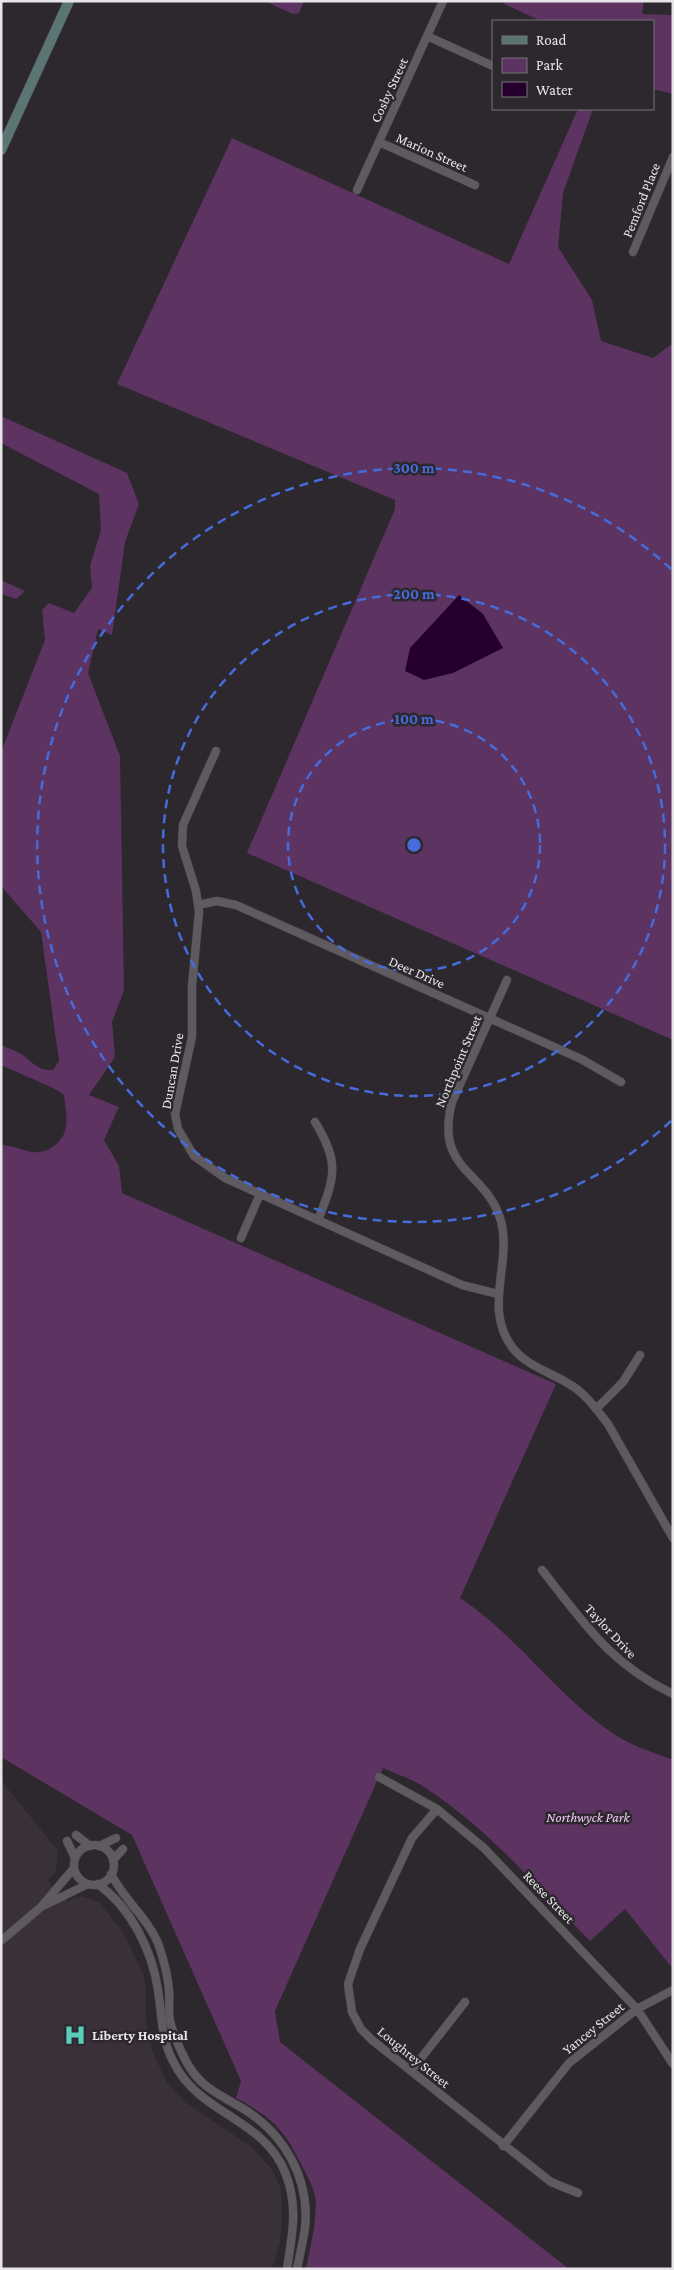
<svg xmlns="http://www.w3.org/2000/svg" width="674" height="2270" viewBox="0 0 674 2270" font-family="'Crimson Pro',serif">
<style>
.built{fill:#39303a}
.green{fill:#5c3361}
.water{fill:#26002c}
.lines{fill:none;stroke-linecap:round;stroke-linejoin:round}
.minor-casing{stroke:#484448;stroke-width:9}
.secondary-casing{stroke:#484448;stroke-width:11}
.minor{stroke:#5f5a60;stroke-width:8}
.secondary{stroke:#5b7474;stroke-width:10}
.ring{fill:none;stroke:#466cdb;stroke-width:2.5;stroke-dasharray:9 6}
.labels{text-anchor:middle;stroke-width:5;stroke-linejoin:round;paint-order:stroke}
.street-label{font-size:14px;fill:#e8e5e8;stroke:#2c282d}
.park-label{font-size:14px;font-style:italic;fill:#f4caf8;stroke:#2c282d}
.poi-label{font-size:14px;font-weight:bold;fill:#e8e5e8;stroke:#2c282d;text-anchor:start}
.centre{fill:#466cdb;stroke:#2c282d;stroke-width:2.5}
.ring-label{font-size:15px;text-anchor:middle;font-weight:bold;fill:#466cdb;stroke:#2c282d;stroke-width:5;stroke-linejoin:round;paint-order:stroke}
</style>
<rect width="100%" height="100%" fill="#2c282d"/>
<!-- built -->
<path class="built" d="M1 1780 58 1851 56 1872 47 1880 68 1902 74 1898 82 1896 99 1902 123 1932 143 1973 146 1991V2020L152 2050 167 2083 185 2102 252 2147 274 2172 281 2190 282 2217 280 2242 272 2269H1Z"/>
<!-- green -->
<path class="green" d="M264 1H304L299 13 293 14Z
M505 1H644L642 14 673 15V94L653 89V21H541L504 4Z
M578 109H593L563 193 558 247 592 300 601 341 653 358 673 343V1040L247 853 395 509V500L117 384 232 138 509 264Z
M1 416 127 473 139 504 125 542 112 635 98 629 88 673 120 756 124 990 112 1022 115 1057 89 1095 119 1107 104 1140 119 1166 122 1193 556 1384 460 1598C518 1636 558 1698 617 1736 633 1746 655 1753 673 1760V1969L625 1909 590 1941C538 1888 488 1828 424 1787 412 1779 396 1774 383 1768L275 2011 280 2042 569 2269H306C310 2246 318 2219 315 2196 313 2187 308 2177 303 2168 284 2129 274 2119 236 2098L241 2081 132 1835 1 1757V1145C13 1145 21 1150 32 1152 40 1153 48 1151 54 1146 72 1132 66 1115 64 1095L53 1088 1 1065V1045C7 1048 15 1050 21 1054 32 1061 37 1071 53 1070L59 1061 41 932 1 886V752L45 640 42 610 49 603 74 613 92 588 90 566 101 530 99 494 1 443Z
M1 580 25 591 16 599 1 594Z"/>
<!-- water -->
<path class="water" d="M459 595 483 614 503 648 453 673 424 680 405 671 410 648Z"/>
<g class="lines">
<!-- minor casing -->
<g class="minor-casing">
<path id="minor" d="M427 36 493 66
M379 142 475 185
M357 190 443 1
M633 252 673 157
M216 751 183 825 182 846 196 891 199 912 192 986V1037L175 1114 178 1129 194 1156 225 1178 462 1285 498 1294
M198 905 217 901 236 905 581 1059 621 1082
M507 980 452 1102C434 1172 486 1169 501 1221 512 1263 483 1308 512 1347 527 1368 558 1374 578 1390 590 1399 599 1413 608 1424L673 1538
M315 1122C340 1163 335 1177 318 1220
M241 1238 260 1194
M596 1409 623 1382 640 1355
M542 1570C584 1623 610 1664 673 1694
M379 1777 437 1809 484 1848 637 2009 673 2064
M437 1809 412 1838 360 1949 348 1984 352 2012 361 2029 372 2040 551 2182 578 2193
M76 1835 90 1846
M67 1841 75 1858
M74 1865a20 20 0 1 1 40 0a20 20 0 1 1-40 0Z
M99 1846 116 1838
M113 1860 123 1849
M111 1874C124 1900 149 1919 159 1946 164 1961 168 1975 169 1991 170 2000 168 2011 170 2021 174 2036 180 2050 187 2063 201 2088 219 2094 242 2108 284 2133 310 2178 305 2228 303 2241 300 2255 297 2269
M98 1884C131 1908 152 1950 158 1990 162 2016 161 2040 174 2063 199 2114 263 2118 285 2172 299 2207 292 2234 287 2269
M45 1905 88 1884
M1 1941 41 1907 74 1868
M411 2071 465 2002
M503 2146 569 2063 637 2009 673 1990"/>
</g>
<!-- secondary casing -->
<g class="secondary-casing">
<path id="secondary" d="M1 150 69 1"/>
</g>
<!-- minor -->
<use href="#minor" class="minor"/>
<!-- secondary -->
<use href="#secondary" class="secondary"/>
</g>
<!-- distance rings -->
<g class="ring">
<circle cx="414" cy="845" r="126"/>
<circle cx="414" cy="845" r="251"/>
<path d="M671 1121A377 377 0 1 1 671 569"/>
</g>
<!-- icons -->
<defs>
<g id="hospital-bare" transform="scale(1.725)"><path d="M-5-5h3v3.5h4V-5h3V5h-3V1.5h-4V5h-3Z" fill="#5acebc" stroke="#2c282d" stroke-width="2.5" paint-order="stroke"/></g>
</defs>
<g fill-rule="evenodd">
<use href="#hospital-bare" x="75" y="2035"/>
</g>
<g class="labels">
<!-- street labels -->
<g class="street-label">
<text transform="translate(389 90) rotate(-65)" y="5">Cosby Street</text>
<text transform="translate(432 152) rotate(24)" y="5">Marion Street</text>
<text transform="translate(641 200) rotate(-68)" y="5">Pemford Place</text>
<text transform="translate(417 972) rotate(24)" y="5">Deer Drive</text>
<text transform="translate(458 1061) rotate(-67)" y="5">Northpoint Street</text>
<text transform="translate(172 1071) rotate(-80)" y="5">Duncan Drive</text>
<text transform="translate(611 1631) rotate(47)" y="5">Taylor Drive</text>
<text transform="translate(549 1897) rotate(46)" y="5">Reese Street</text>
<text transform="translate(593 2028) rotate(-39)" y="5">Yancey Street</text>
<text transform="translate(414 2057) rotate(39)" y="5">Loughrey Street</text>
</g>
<!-- park labels -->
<g class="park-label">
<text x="588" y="1822">Northwyck Park</text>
</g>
<!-- poi labels -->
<g class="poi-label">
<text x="92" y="2040">Liberty Hospital</text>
</g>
</g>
<circle cx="414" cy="845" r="8" class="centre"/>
<g class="ring-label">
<text x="414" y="473">300 m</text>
<text x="414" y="599">200 m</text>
<text x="414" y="724">100 m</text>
</g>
<!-- border -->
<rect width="674" height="2270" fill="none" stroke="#e8e5e8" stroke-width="5"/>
<!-- legend -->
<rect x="492" y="20" width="162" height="90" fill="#2c282d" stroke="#777478"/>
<rect x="502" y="36" width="25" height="8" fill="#5b7474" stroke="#777478"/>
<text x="536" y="45" font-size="15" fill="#e8e5e8">Road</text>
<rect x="502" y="58" width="25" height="15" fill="#5c3361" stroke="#777478"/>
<text x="536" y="70" font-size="15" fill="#e8e5e8">Park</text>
<rect x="502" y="82" width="25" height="15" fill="#26002c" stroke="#777478"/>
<text x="536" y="95" font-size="15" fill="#e8e5e8">Water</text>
</svg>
